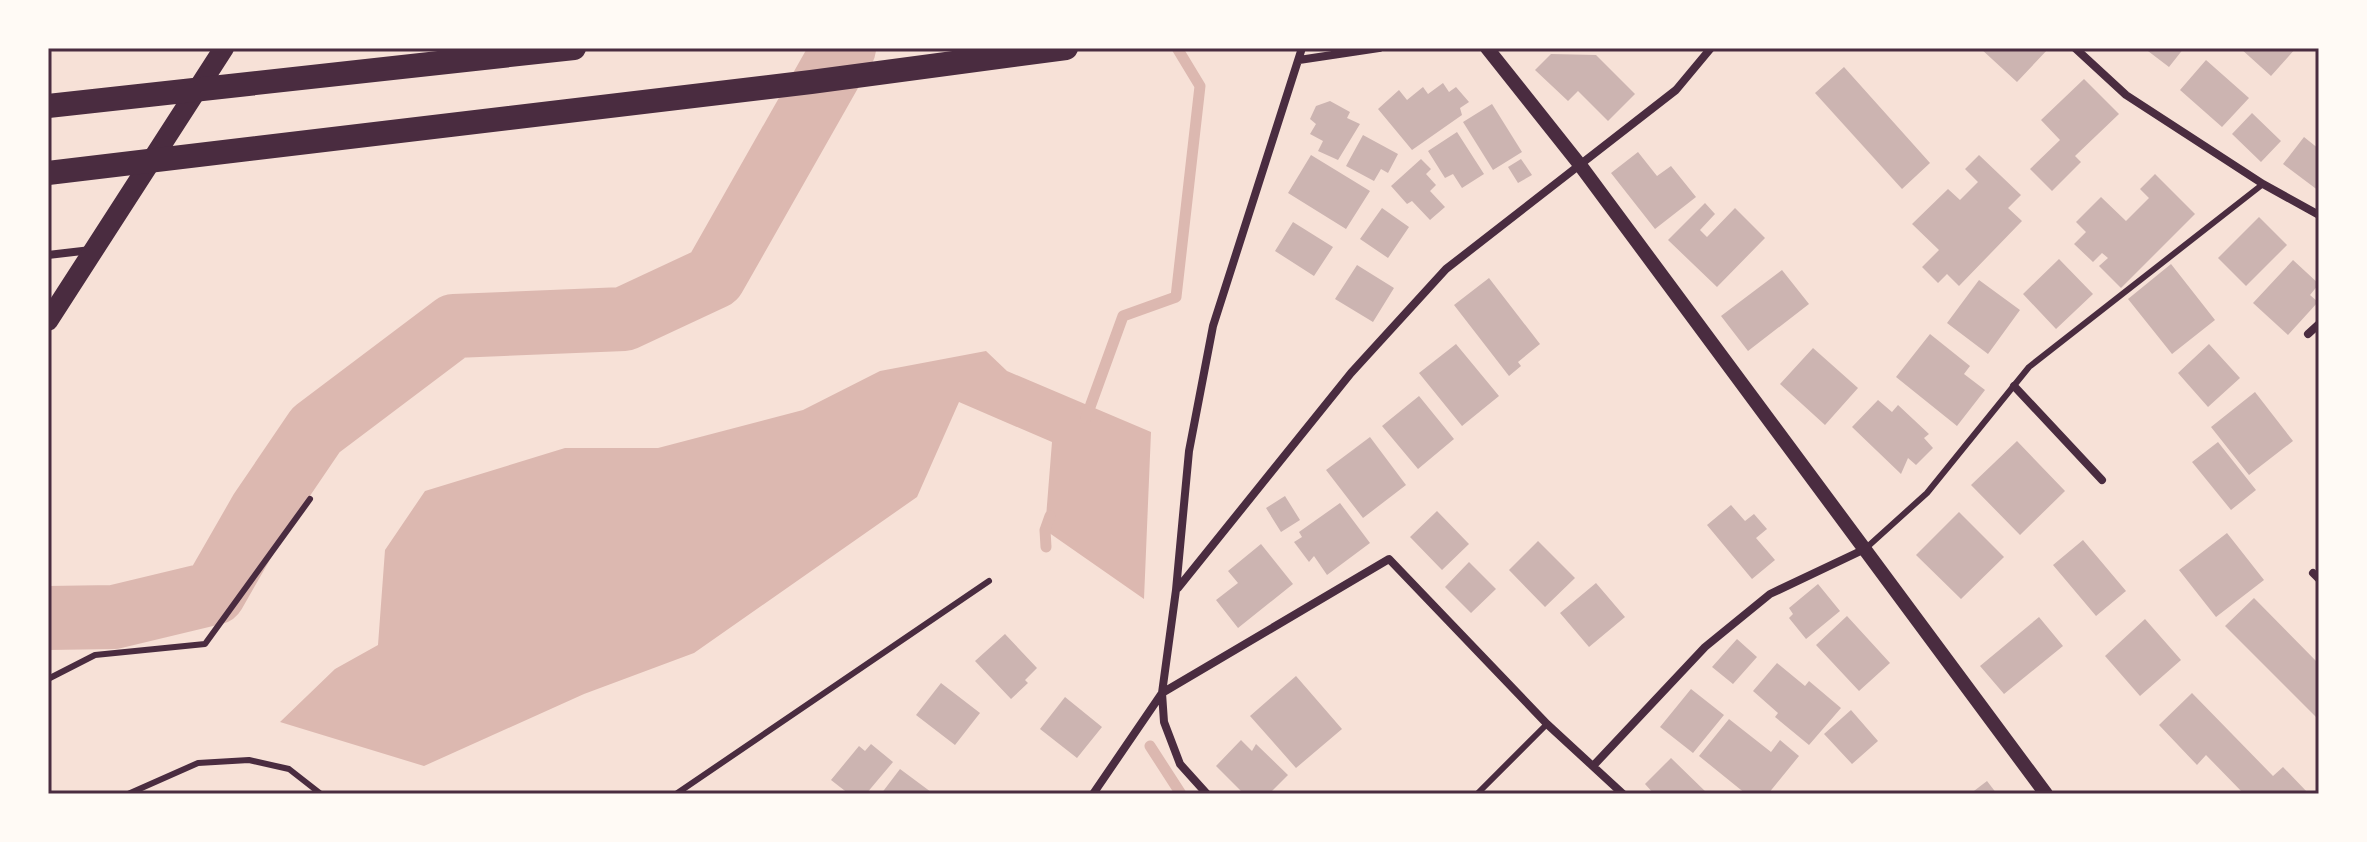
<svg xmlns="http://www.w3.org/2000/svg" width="2367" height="842" viewBox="0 0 2367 842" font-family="Karla,sans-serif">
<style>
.water{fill:#dcb8b0}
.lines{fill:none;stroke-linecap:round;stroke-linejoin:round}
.stream{stroke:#dcb8b0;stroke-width:11}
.river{stroke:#dcb8b0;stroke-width:64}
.building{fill:#ccb4b1}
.service{stroke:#4a2c40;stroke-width:6}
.minor{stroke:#4a2c40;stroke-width:8}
.tertiary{stroke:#4a2c40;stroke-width:14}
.primary{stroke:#4a2c40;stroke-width:20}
.motorway{stroke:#4a2c40;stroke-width:24}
.neatline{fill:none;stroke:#4a2c40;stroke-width:3}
</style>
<rect width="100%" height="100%" fill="#f7e1d7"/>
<!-- water -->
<path class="water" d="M986 351 1007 371 1151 432 1144 599 1045 530 1052 442 959 402 917 497 694 653 584 694 424 766 280 722 335 669 378 645 385 550 425 491 565 448H658L803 410 880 371Z"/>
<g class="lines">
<!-- stream -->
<path class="stream" d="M1086 418 1123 316 1176 297 1200 86 1177 48
M1046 547 1045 530 1050 516
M1150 746 1181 794"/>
<!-- river -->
<path class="river" d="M48 618 114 617 214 593 261 511 316 430 454 326 624 319 714 277 844 48"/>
</g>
<!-- building -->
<path class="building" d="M1980 48H2049L2017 82Z
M2144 48H2184L2169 67Z
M2240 48H2296L2271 76Z
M1551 54 1596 55 1635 94 1608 121 1578 91 1568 101 1535 70Z
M2206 60 2249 98 2222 127 2180 90Z
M1844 67 1930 163 1902 189 1815 93Z
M2084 79 2119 114 2075 156 2081 162 2052 191 2030 169 2060 140 2041 120Z
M1443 83 1449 92 1456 87 1469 102 1460 108 1462 115 1412 150 1378 109 1399 90 1407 100 1423 87 1428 94Z
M1330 101 1350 112 1347 118 1360 124 1338 160 1318 151 1323 141 1310 134 1316 124 1310 119 1316 106Z
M1492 104 1522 152 1493 170 1463 122Z
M2252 113 2281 141 2261 162 2232 134Z
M1457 132 1484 174 1462 188 1453 174 1445 178 1428 151Z
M1363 135 1398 154 1388 173 1381 169 1374 181 1346 166Z
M2304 137 2319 149V191L2283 164Z
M1638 152 1657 176 1671 166 1696 197 1655 229 1611 173Z
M1311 155 1370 191 1346 229 1288 193Z
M1979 155 2021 195 2008 208 2022 221 1959 286 1947 274 1938 283 1922 267 1939 250 1912 224 1948 189 1960 200 1978 182 1965 169Z
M1421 159 1431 169 1426 174 1436 185 1430 191 1445 207 1430 220 1412 201 1407 204 1391 186Z
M1521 159 1532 175 1518 183 1508 167Z
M2155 174 2195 214 2121 288 2099 266 2108 258 2102 253 2093 262 2074 244 2086 232 2076 222 2101 197 2126 221 2149 198 2140 189Z
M1705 203 1715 214 1700 230 1707 237 1735 208 1765 238 1717 287 1668 240Z
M1382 208 1409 227 1388 258 1360 239Z
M2259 217 2287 245 2246 286 2218 258Z
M1293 222 1333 247 1314 276 1275 251Z
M2059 259 2093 294 2056 329 2023 294Z
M2293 260 2319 284 2310 295 2318 302 2288 335 2253 303Z
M2171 264 2215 320 2172 354 2128 299Z
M1357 265 1394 288 1373 322 1335 299Z
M1782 270 1809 304 1748 351 1721 316Z
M1489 278 1540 344 1518 362 1521 366 1509 376 1454 305Z
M1979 280 2020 310 1988 354 1947 323Z
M1930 334 1970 366 1964 374 1985 390 1957 426 1896 377Z
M1456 344 1499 396 1462 426 1419 373Z
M2209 344 2240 378 2208 407 2178 373Z
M1813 348 1858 388 1825 425 1780 384Z
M2255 392 2293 441 2249 475 2211 427Z
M1419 396 1454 439 1418 469 1382 426Z
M1878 400 1892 412 1898 405 1929 434 1924 438 1933 448 1916 465 1908 458 1901 474 1852 427Z
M1370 437 1406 485 1363 518 1326 470Z
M2017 441 2065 491 2020 535 1971 485Z
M2218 442 2256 490 2231 510 2192 462Z
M1285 496 1300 520 1281 532 1266 508Z
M1340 503 1370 543 1327 575 1314 556 1309 562 1294 542 1302 537 1299 532Z
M1731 505 1745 521 1754 514 1767 529 1756 538 1775 560 1752 579 1707 525Z
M1437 511 1469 544 1442 570 1410 537Z
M1959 512 2004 557 1961 599 1916 555Z
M2227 533 2264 580 2216 617 2179 570Z
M2083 540 2126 591 2096 616 2053 565Z
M1538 541 1575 578 1545 607 1509 570Z
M1261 544 1293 584 1238 628 1216 600 1238 583 1228 571Z
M1469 562 1496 589 1471 613 1445 587Z
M1596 583 1625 617 1589 647 1560 613Z
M1818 584 1840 611 1806 639 1789 618 1793 614 1789 608Z
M2254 598 2319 664V720L2225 626Z
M1847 616 1890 663 1859 691 1816 645Z
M2039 617 2063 646 2004 694 1980 666Z
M2145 619 2181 660 2140 696 2105 656Z
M1005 634 1037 668 1025 680 1028 683 1011 699 975 661Z
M1737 639 1757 657 1733 684 1712 667Z
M1777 663 1805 686 1809 681 1841 708 1809 745 1775 717 1778 713 1753 691Z
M1296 676 1342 729 1296 768 1250 716Z
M941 683 980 713 955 745 916 715Z
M1691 689 1724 715 1693 753 1660 727Z
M2192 693 2273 776 2283 767 2309 794H2244L2206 755 2197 765 2159 725Z
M1065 697 1102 727 1077 758 1040 729Z
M1851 710 1878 741 1852 764 1824 734Z
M1729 719 1771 752 1780 740 1799 756 1768 794H1746L1699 756Z
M1241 740 1252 751 1256 744 1288 775 1269 794H1244L1216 766Z
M871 744 893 762 866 794H849L831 780 859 746 865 751Z
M1671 758 1708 794H1654L1645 784Z
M900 769 931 792 929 794H881Z
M1987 781 1997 794H1970Z"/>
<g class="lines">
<!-- service -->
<path class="service" d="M1865 549 1927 493 2029 367 2263 184
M48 679 95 655 205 644 310 499
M128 794 198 763 249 760 289 769 321 794
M676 794 989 581
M1477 794 1547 724"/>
<!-- minor -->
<path class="minor" d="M2075 48 2126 95 2263 184 2319 215
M1299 60 1379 48
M48 255 91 250
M2308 334 2319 324
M2014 386 2102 480
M2313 573 2319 579
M1178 588 1351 373 1446 269 1676 90 1711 48
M1594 765 1705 647 1770 594 1865 549
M1093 794 1162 693 1389 559 1547 724 1623 794
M1207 794 1180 764 1164 722 1162 693 1176 590 1189 451 1213 326 1302 48"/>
<!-- tertiary -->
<path class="tertiary" d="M1487 48 1580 165 2046 794"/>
<!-- primary -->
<path class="primary" d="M48 321 224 48"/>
<!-- motorway -->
<path class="motorway" d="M48 106 574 48
M48 173 811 82 1066 48"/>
</g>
<!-- border -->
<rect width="2367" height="842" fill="none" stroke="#fffaf5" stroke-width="100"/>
<rect x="50" y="50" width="2267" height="742" class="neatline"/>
</svg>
